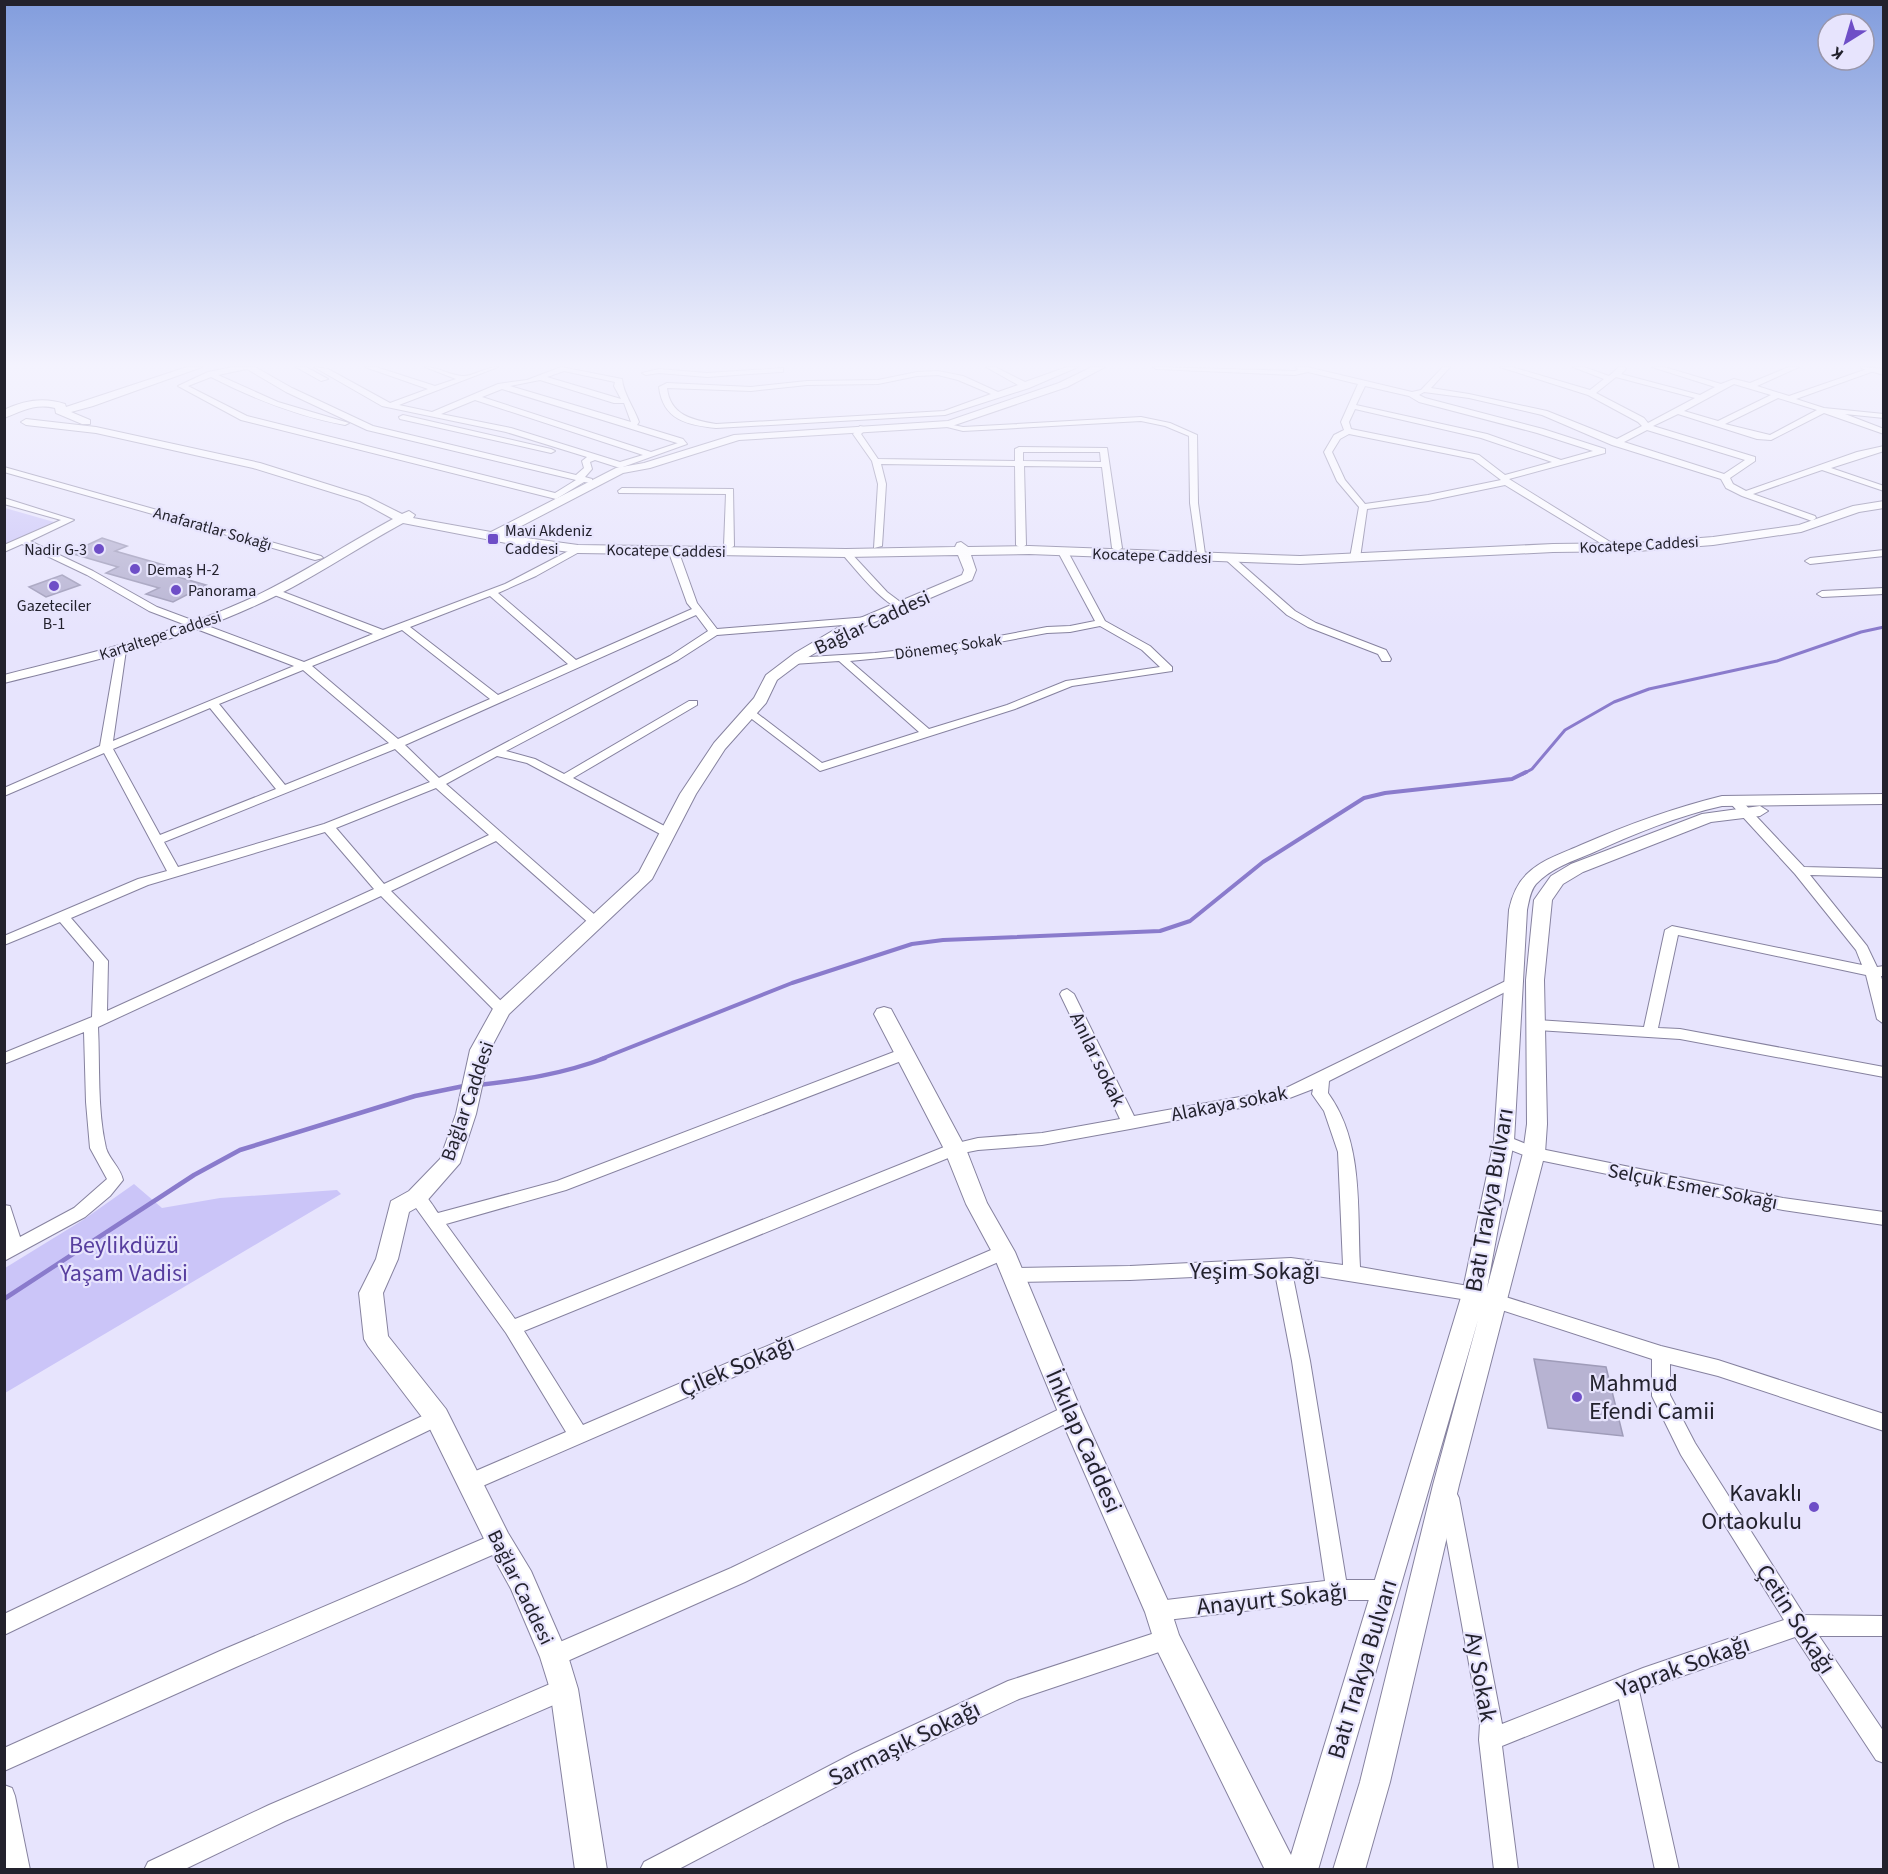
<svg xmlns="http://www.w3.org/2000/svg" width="1888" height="1874" viewBox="0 0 1888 1874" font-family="'Source Sans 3',sans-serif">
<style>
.green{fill:#cbc5f8}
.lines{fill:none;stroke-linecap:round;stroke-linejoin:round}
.stream-far2{stroke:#8a7bcc;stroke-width:3}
.stream-far1{stroke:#8a7bcc;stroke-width:4}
.stream{stroke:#8a7bcc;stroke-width:4.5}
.building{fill:#b7b3d2;stroke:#9f9cb9;stroke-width:1.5}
.street-casing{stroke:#86829f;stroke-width:2}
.secondary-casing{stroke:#86829f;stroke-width:2}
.street{fill:#fff;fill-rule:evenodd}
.secondary{fill:#fff;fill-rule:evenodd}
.poi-dot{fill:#6e4ec7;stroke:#e7e4fd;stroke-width:2}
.labels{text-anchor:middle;stroke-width:4.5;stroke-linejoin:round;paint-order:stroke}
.far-street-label{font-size:16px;fill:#23222d;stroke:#e7e4fd}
.far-poi-label{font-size:16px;fill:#23222d;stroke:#e7e4fd;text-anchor:start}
.street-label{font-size:20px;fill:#23222d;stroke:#e7e4fd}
.near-street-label{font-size:24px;fill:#23222d;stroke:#e7e4fd}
.near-park-label{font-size:24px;fill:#573e9f;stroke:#e7e4fd}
.near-poi-label{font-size:24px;fill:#23222d;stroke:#e7e4fd;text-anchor:start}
</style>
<rect width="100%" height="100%" fill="#e7e4fd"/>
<!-- green -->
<path class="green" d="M5 508 54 522 5 545Z
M134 1184 162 1208 220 1198 337 1190 341 1194 5 1393V1268L83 1220Z"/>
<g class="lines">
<!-- stream-far2 -->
<path class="stream-far2" d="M1523 774 1532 769 1565 730 1614 702 1649 689 1777 661 1861 632 1884 627"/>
<!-- stream-far1 -->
<path class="stream-far1" d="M601 1059 792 983 912 944 943 940 1160 931 1190 921 1263 862 1364 798 1385 793 1512 779 1526 772"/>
<!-- stream -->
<path class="stream" d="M478 1085C522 1080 563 1074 605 1058
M4 1299 194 1175 240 1150 415 1096 464 1086"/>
</g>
<!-- building -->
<path class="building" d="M102 538 127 546 115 551 164 565 154 570 206 585 173 602 146 594 159 588 106 573 118 567 70 553Z
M62 575 80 585 46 597 29 587Z
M1534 1359 1606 1367 1623 1436 1548 1428Z"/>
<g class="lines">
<!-- street casing -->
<g class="street-casing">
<path id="street" d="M233 367H255L292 388 373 426 576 475 584 468 582 461 587 457 506 432 382 406 314 367 328 369 390 403 428 389 365 367H376L435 386 456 379 425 367C438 367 449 375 462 376 472 377 486 367 498 367L399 405 432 412 498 384 527 380 561 367 622 379C623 393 634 408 639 422L637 425 683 439 687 444 620 468 595 460 590 462 592 469 585 477 592 479V483L584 482 556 499 241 420 178 386 208 372ZM247 369 286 392 367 430 576 480 555 493 247 416 188 386 211 377C254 399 297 416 345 425L349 423 278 402 218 375ZM564 371 615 382 614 386 621 399 547 377ZM540 380 614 403H624L631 422 510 386ZM502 389 677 443H678L651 452 482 397ZM475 400 643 455 620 462 511 428 441 414Z
M296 367H306L328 379 321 381Z
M986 367H995L1025 382 1067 367H1078L1029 388 945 415 716 428C687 425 663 420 659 387L667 383 751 387 807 381 878 380 917 372 938 371 963 376 998 392 1018 385ZM938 375 958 380 991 394 944 411 716 424C692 420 670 415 667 388L751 391 807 385 878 384 917 376Z
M1153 367 1295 371 1298 370 1296 367H1307L1412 392 1421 390 1443 367H1450L1431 388 1469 394 1547 411 1617 439 1642 426 1638 422 1588 395 1500 367H1512L1590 390 1604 379 1573 367H1584L1609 376 1619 367H1624L1626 369 1621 374 1700 395 1715 387 1652 367H1664L1721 384 1734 379 1750 383 1789 367H1799L1757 386 1789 396 1873 367 1874 371 1796 399 1824 408 1884 414V418L1845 414 1884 429V434L1824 413 1771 440 1757 439 1678 414 1653 426 1755 457V461L1730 478 1733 484 1746 491 1857 452 1884 446V451L1831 468 1884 486V491L1822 470 1753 494 1815 516 1816 518 1812 521 1742 496 1726 488 1721 479 1612 445 1542 415 1469 398 1424 392 1419 395 1425 398 1543 429 1605 449V453L1509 479 1620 548 1612 550 1505 485 1428 501 1367 509 1360 558 1355 561 1350 558 1359 507 1337 481 1324 452 1334 435 1344 430 1341 422 1358 384 1308 372 1295 375 1156 369ZM1616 377 1695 398 1648 423 1644 418 1596 393ZM1734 384 1771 395 1718 421 1684 411ZM1365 386 1409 396 1419 402 1537 433 1593 451 1561 460 1487 434 1356 405ZM1778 398 1817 410 1770 435 1725 424ZM1355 409 1481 438 1552 462 1505 475 1479 455 1351 429 1349 422ZM1647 430 1745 460 1724 474 1624 442ZM1349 434 1473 459 1501 480 1428 495 1365 504 1345 480 1332 452 1340 439Z
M783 368V372H780L707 377 659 373 646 375 642 373 659 369 707 373Z
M403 415 551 449 555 451 551 453 400 419 399 417Z
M1141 417 1170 423 1197 435 1198 503 1205 554 1197 552 1190 503 1189 436 1165 426 1141 421 963 431 939 425 943 423 963 427Z
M860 426 867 428 861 434 878 459 1015 461V449L1019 447 1107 448 1122 548 1117 551 1112 548 1102 467 1024 466 1026 545 1021 548 1016 545 1015 466 881 464 886 484 882 546 874 548 878 484 872 461 853 434ZM1023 452H1100L1101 462 1023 461Z
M4 467 321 556 323 558 315 560 4 472Z
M622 488 733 489 734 546 729 549 724 546 726 494 619 493 618 491Z
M4 498 74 520 30 541 93 571 157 607 304 662 373 634 272 594V590H278L383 630 505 584 578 546 581 547V551L536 576 498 593 576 660 692 609 687 603 668 550 673 547 678 550 697 603 717 629 868 617 873 620 868 623 717 635 678 660 506 751 535 759 564 774 689 701H697V705L573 778 672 830 674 833 672 836H664L527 763 497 756 446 784 603 922 601 925H591L496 841 391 891 507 1007 509 1010 507 1013H497L381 896 98 1027C100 1066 97 1109 106 1148 109 1159 120 1167 123 1180L110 1196 85 1217 4 1261V1205L10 1206 20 1237 74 1208 107 1179 90 1148 86 1102 84 1032 4 1064V1053L92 1017 94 962 60 922 4 945V936L138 879 167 871 104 753 4 796V788L100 746 117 648H125L126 650 113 741 294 666 149 611 87 575 22 544 4 552V545L61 520 4 504ZM490 596 568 664 498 695 410 627ZM696 615 708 631 670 656 439 778 405 745ZM402 630 490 699 398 739 312 666ZM303 670 389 743 285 785 219 704ZM210 708 276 789 160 835 113 749ZM395 749 430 782 324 824 178 867 164 842ZM436 788 489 835 384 884 336 828ZM325 832 374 889 107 1011 108 961 71 918 148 885Z
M1063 549 1068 552 1105 621 1150 646 1172 667V671L1072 686 1015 709 820 771 744 713 750 710 754 711 822 763 919 732 839 661 793 664 788 661 793 658 875 653 951 645 1047 627 1070 626 1095 621 1058 552ZM1100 626 1142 650 1160 667 1066 681 1007 705 929 729 850 661 951 651 1047 633 1070 632Z
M1884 550V556L1810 564 1805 561 1810 558Z
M843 551H849L887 592 903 604V608C887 610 854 567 843 555Z
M1225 555H1231L1295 611 1316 623 1386 650 1391 659 1390 661H1382L1378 654 1308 627 1287 615 1225 559Z
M1884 588V594L1822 597 1817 594 1822 591Z
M1735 797 1739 798 1804 867 1884 869V877L1810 875 1867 946 1877 967 1884 966V976H1881L1884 986V1024L1877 1019 1866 975 1678 935 1658 1028 1680 1029 1884 1067V1077L1680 1039 1537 1030 1532 1029 1530 1025 1532 1021 1537 1020 1644 1027 1665 930 1672 926 1862 965 1856 950 1795 874 1731 804 1729 801Z
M1516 976 1523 981 1521 984 1329 1081 1328 1093C1364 1142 1357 1210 1360 1267L1474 1287 1661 1346 1718 1360 1884 1414V1431L1718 1376 1670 1364V1395L1695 1443 1804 1615 1884 1616V1636H1819L1884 1732V1763L1876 1760 1795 1637 1639 1691 1679 1870H1655L1619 1699 1502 1746 1518 1870H1494L1479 1740 1480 1724 1439 1498 1442 1492 1449 1489 1456 1492 1459 1498 1502 1724 1643 1668 1784 1620 1681 1455 1652 1396V1359L1474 1301 1292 1272 1310 1361 1346 1580H1386L1393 1583 1396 1590 1393 1597 1386 1600H1337L1158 1621 1151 1618 1148 1611 1151 1604 1158 1601 1325 1581 1292 1361 1275 1273 1130 1280 1012 1282 1006 1280 1003 1275 1006 1270 1012 1268 1130 1266 1291 1258 1343 1265 1338 1152 1324 1111 1312 1094 1313 1089 1287 1099 1130 1129 1042 1145 978 1150 958 1154 524 1331 583 1425 998 1247 1004 1245 1010 1247 1012 1252 1010 1257 478 1488 471 1491 464 1488 461 1482 464 1476 566 1432 506 1333 411 1201 409 1197 411 1193C425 1188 431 1204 438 1213L557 1181 899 1050H909L911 1054 909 1058 566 1190 446 1224 515 1319 949 1145 978 1138 1042 1133 1120 1119 1060 994 1062 991 1067 989 1074 994 1134 1116 1284 1089Z
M1504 1135 1536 1148 1783 1198 1884 1212V1225L1783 1210 1534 1159 1498 1145 1496 1141 1498 1137Z
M1070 1404 1077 1406 1079 1412 1077 1418 745 1582 554 1667 546 1664 543 1656 546 1648 731 1568Z
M437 1409 444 1411 446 1417 444 1423 4 1635V1614Z
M499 1532 506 1535 509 1542 506 1549 236 1667 4 1771V1748L220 1651Z
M1167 1629 1174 1633 1178 1640 1174 1647 1019 1699 870 1769 677 1870H640L644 1862 854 1753 1008 1681Z
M564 1678 572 1681 575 1689 572 1697 285 1821 183 1870H144L148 1862 269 1805Z
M4 1785 12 1788 15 1796 30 1870H6Z"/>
</g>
<!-- secondary casing -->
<g class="secondary-casing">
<path id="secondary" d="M187 367H202L93 406 71 412 90 420V424H82L56 413 55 408C35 403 22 411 4 418V410C24 400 44 397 65 404L66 407Z
M1092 367H1105L1067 387 949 427 739 440 650 468 623 473 504 535 578 545 846 549 955 547 957 543 961 542 968 547 1029 546 1300 556 1553 544 1637 543 1713 537 1799 525 1853 506 1884 501V508L1859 512 1801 532 1713 545 1637 551 1553 552 1300 564 1029 554 971 555 976 570 972 580 849 633 805 659 777 680 766 703 725 749 696 794 652 879 509 1014 490 1050 476 1114 460 1163 425 1203 409 1212 398 1259 383 1293 388 1336 446 1409 508 1533 531 1571 568 1656 578 1689 607 1870H575L550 1689 540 1657 511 1589 490 1551 428 1425 368 1346 364 1339 359 1293 376 1259 391 1201 409 1191 440 1159 456 1114 470 1050 495 1005 639 872 680 794 714 743 754 698 766 675 795 653 839 627 962 575 964 570 958 555 846 557 578 553 522 546 403 523C353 550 305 584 252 607 173 643 88 662 4 683V675C86 654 168 636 245 601 296 578 343 546 393 519L360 501 253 468 96 433 26 425 21 422 26 419 96 427 260 463 368 497 402 514 409 511 415 515 413 518 491 532 616 468 644 463 734 435 948 421 1059 383Z
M1861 367 1884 369V375L1863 369Z
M1884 794V804L1722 806C1677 816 1634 834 1592 853 1573 861 1551 868 1536 884 1530 891 1529 901 1527 910L1514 1141 1487 1288 1523 1153 1527 1124 1526 980 1534 900 1551 876 1571 864 1702 814 1760 806 1768 811 1760 816 1711 822 1583 872 1563 884 1552 900 1544 980 1547 1124 1545 1153 1459 1485 1390 1782 1365 1870H1333L1360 1782 1433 1485 1478 1320 1318 1870H1265L1157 1650 1145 1612 1058 1412 993 1254 966 1204 944 1149 874 1014 877 1009 884 1007 891 1009 966 1149 987 1203 1015 1252 1082 1412 1168 1601 1179 1635 1291 1855 1462 1294 1494 1141 1509 910C1512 896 1517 883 1528 873 1543 859 1563 853 1581 845 1627 825 1673 808 1722 796Z"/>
</g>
<!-- street -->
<use href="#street" class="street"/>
<!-- secondary -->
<use href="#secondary" class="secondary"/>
</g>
<!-- sky -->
<linearGradient id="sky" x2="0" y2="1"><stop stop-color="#829ddd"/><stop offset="0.58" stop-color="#f4f3fe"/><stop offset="1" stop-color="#f4f3fe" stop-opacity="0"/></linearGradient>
<rect width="1888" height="630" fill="url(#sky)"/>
<!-- markers -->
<g class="poi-dot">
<rect x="487" y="533" width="12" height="12" rx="3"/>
<circle cx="99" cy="549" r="6"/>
<circle cx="135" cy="569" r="6"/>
<circle cx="54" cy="586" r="6"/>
<circle cx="176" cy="590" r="6"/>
<circle cx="1577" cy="1397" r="6"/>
<circle cx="1814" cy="1507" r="6"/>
</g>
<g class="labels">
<!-- far-street labels -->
<g class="far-street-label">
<text transform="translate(213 528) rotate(16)" y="6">Anafaratlar Sokağı</text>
<text transform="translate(1639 544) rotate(-3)" y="6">Kocatepe Caddesi</text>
<text transform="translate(666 550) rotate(1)" y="6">Kocatepe Caddesi</text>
<text transform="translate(1152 555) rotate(2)" y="6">Kocatepe Caddesi</text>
<text transform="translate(160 635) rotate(-18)" y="6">Kartaltepe Caddesi</text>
<text transform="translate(948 646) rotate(-8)" y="6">Dönemeç Sokak</text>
</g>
<!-- far-poi labels -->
<g class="far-poi-label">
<text x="505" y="536">Mavi Akdeniz<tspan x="505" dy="18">Caddesi</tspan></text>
<text x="87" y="555" text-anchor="end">Nadir G-3</text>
<text x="147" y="575">Demaş H-2</text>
<text x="188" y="596">Panorama</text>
<text x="54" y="611" text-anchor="middle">Gazeteciler<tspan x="54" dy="18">B-1</tspan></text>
</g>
<!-- street labels -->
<g class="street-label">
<text transform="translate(872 622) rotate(-25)" y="7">Bağlar Caddesi</text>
<text transform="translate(1098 1059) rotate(64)" y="7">Anılar sokak</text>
<text transform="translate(467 1101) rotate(-71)" y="7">Bağlar Caddesi</text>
<text transform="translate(1229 1103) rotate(-11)" y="7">Alakaya sokak</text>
<text transform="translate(1693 1186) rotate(11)" y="7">Selçuk Esmer Sokağı</text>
<text transform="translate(521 1587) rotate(64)" y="7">Bağlar Caddesi</text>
</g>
<!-- near-street labels -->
<g class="near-street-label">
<text transform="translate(1489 1200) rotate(-80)" y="8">Batı Trakya Bulvarı</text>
<text x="1255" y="1279">Yeşim Sokağı</text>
<text transform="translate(737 1366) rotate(-23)" y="8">Çilek Sokağı</text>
<text transform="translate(1084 1441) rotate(66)" y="8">İnkılap Caddesi</text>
<text transform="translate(1272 1599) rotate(-6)" y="8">Anayurt Sokağı</text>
<text transform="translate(1796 1619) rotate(57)" y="8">Çetin Sokağı</text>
<text transform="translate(1683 1666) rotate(-20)" y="8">Yaprak Sokağı</text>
<text transform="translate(1362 1669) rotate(-73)" y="8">Batı Trakya Bulvarı</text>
<text transform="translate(1481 1677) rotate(80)" y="8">Ay Sokak</text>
<text transform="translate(904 1743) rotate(-26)" y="8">Sarmaşık Sokağı</text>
</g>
<!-- near-park labels -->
<g class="near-park-label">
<text x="124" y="1253">Beylikdüzü<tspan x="124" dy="28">Yaşam Vadisi</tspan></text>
</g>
<!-- near-poi labels -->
<g class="near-poi-label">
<text x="1589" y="1391">Mahmud<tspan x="1589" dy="28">Efendi Camii</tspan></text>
<text x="1802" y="1501" text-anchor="end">Kavaklı<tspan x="1802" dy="28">Ortaokulu</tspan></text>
</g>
</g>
<!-- border -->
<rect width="1888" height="1874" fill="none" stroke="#23222d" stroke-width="12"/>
<!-- north arrow -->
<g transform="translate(1846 42) rotate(217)"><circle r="28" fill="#e7e4fd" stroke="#9996aa" stroke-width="1.5"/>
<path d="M0-4.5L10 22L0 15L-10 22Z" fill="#6e4ec7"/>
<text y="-9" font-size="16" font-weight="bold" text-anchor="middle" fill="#23222d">K</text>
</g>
</svg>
